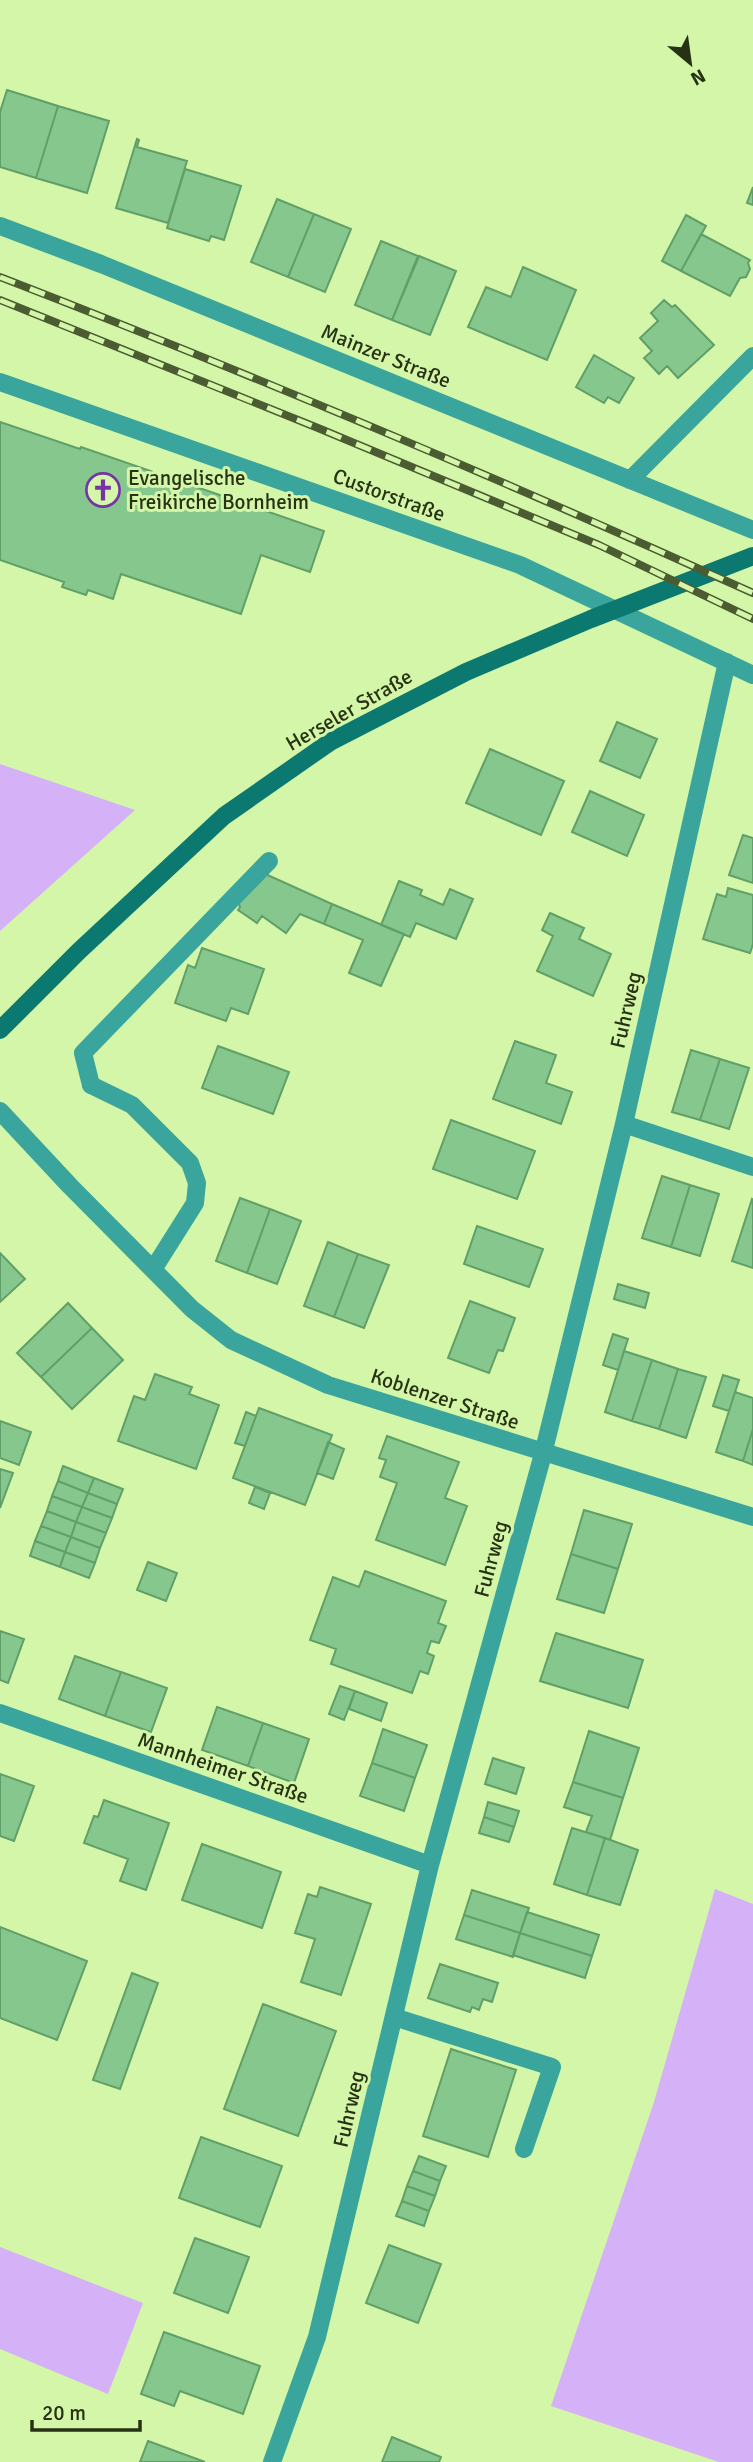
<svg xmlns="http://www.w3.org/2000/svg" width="753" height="2462" viewBox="0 0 753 2462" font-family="Signika,sans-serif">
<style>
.green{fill:#d5b1f7}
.building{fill:#86c78d;stroke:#60a068;stroke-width:2}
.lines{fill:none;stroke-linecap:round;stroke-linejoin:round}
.lane{stroke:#3aa59c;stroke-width:18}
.street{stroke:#3aa59c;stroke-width:18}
.secondary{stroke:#0c7971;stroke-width:18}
.rail-casing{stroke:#4b5c33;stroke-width:8}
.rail{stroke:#d4f6a8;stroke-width:5;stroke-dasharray:16;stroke-linecap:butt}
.labels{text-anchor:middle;stroke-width:6;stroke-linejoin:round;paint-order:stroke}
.street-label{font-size:21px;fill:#263213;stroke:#d4f6a8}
.poi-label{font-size:21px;fill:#263213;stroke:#d4f6a8;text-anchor:start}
</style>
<rect width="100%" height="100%" fill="#d4f6a8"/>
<!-- green -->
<path class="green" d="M0 764 135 810 0 931Z
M715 1889 753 1904V2462H719L551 2406 654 2102Z
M0 2247 143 2303 108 2394 0 2349Z"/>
<!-- building -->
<path class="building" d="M7 90 58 106 36 178 0 167V112Z
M58 106 109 121 87 193 36 178Z
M137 139 139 140 137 147 187 161 168 223 116 208Z
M185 169 241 186 224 240 211 236 209 241 167 228Z
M753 187V205L747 203Z
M277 199 314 214 288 277 251 262Z
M314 214 351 229 325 292 288 277Z
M686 215 706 226 681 271 662 261Z
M701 234 750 260 748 263 750 269 746 277 740 278 730 296 681 271Z
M381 241 418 256 392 320 355 305Z
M419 256 456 271 430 335 392 320Z
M523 267 576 290 547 360 468 327 486 287 511 297Z
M664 300 672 307 675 305 714 345 678 378 667 366 659 374 644 358 652 351 640 338 658 321 651 313Z
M594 355 634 378 619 403 608 397 604 403 576 387Z
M0 422 80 449 81 447 324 531 310 572 261 555 241 614 121 574 113 599 88 590 86 595 62 587 64 582 0 560Z
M617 722 657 739 640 778 600 761Z
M490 749 564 781 541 835 466 803Z
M590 791 644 815 627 856 572 832Z
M743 835 753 838V883L729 875Z
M263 873 332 904 324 924 300 914 286 933 262 916 257 923 238 910 240 907 238 901Z
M399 881 422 890 420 895 443 905 450 889 473 899 456 939 416 923 410 937 381 925Z
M728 888 753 895V944L750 953 703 939 717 894 726 897Z
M332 904 404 934 381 986 349 973 363 940 324 924Z
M550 913 584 928 579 939 611 954 593 996 537 971 553 936 542 930Z
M202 948 264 969 248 1014 231 1008 226 1021 175 1003 188 965 195 968Z
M515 1041 556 1055 546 1083 572 1092 561 1124 493 1099Z
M218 1046 289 1072 273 1114 202 1088Z
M691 1050 720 1059 700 1120 672 1112Z
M720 1059 749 1068 729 1129 700 1120Z
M451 1120 535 1151 517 1199 433 1169Z
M662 1176 690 1185 671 1247 642 1238Z
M690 1185 719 1194 700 1256 671 1247Z
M240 1198 270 1209 247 1273 216 1261Z
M752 1199 753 1200V1268L732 1261Z
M270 1209 301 1221 277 1284 247 1273Z
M477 1226 543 1249 529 1287 464 1264Z
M328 1242 358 1254 334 1317 304 1306Z
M0 1253 25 1279 0 1302Z
M358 1254 389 1265 364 1328 334 1317Z
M618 1284 649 1293 645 1308 614 1299Z
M470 1301 515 1318 503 1351 498 1350 489 1373 448 1358Z
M68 1303 92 1328 41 1377 17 1353Z
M92 1328 123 1360 72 1409 41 1377Z
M613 1334 628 1339 618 1370 603 1365Z
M624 1351 652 1360 632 1421 605 1412Z
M652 1360 678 1369 659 1429 632 1421Z
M678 1369 706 1377 686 1438 659 1429Z
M155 1374 192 1387 189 1394 219 1405 196 1469 118 1441 134 1396 145 1400Z
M723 1375 739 1380 729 1411 713 1406Z
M735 1392 753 1398V1429L743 1461 716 1452Z
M259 1408 332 1435 305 1505 233 1478Z
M246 1412 256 1416 245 1446 235 1443Z
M0 1421 31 1432 19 1465 0 1458Z
M753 1429V1465L743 1461Z
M387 1436 459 1462 445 1498 467 1506 445 1565 376 1540 397 1483 380 1477 386 1460 379 1458Z
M328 1442 344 1449 333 1479 317 1473Z
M63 1466 94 1478 88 1493 58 1481Z
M0 1469 13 1473 0 1508Z
M94 1478 123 1489 117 1504 88 1493Z
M58 1481 88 1493 82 1507 52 1496Z
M255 1487 270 1493 264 1509 249 1503Z
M88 1493 117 1504 112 1518 82 1507Z
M52 1496 82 1507 76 1522 47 1511Z
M82 1507 112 1518 106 1533 76 1522Z
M584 1510 632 1524 618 1569 571 1554Z
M47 1511 76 1522 71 1537 41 1526Z
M76 1522 106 1533 100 1548 71 1537Z
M41 1526 71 1537 65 1552 35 1541Z
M71 1537 100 1548 95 1563 65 1552Z
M35 1541 65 1552 60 1567 30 1556Z
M65 1552 95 1563 89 1578 60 1567Z
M571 1554 618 1569 604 1613 557 1599Z
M148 1562 177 1573 166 1601 137 1590Z
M365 1571 446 1601 438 1623 446 1626 439 1643 431 1641 427 1653 434 1656 428 1674 420 1671 412 1693 331 1664 336 1649 310 1640 333 1577 359 1587Z
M0 1631 24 1639 8 1683 0 1680Z
M556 1633 643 1660 628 1708 540 1681Z
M75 1656 121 1672 105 1716 59 1699Z
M121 1672 167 1688 151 1732 105 1716Z
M340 1686 355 1691 344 1720 329 1714Z
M355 1691 387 1703 381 1721 349 1709Z
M217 1707 263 1723 248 1766 202 1750Z
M263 1723 309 1739 294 1783 248 1766Z
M383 1729 427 1745 415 1778 372 1763Z
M589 1731 639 1748 623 1798 573 1782Z
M493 1758 524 1768 516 1794 485 1784Z
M372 1763 415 1778 404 1811 360 1796Z
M0 1774 34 1786 14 1841 0 1836Z
M573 1782 623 1798 610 1840 586 1832 592 1816 564 1807Z
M104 1800 169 1823 146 1890 120 1881 128 1859 84 1843 94 1816 98 1817Z
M488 1802 519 1811 514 1827 484 1817Z
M484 1817 514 1827 509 1842 479 1833Z
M572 1828 605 1838 587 1895 554 1884Z
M605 1838 638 1850 620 1905 587 1895Z
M202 1844 281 1872 262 1928 182 1900Z
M320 1887 371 1904 341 1995 301 1982 315 1939 295 1933 308 1894 317 1897Z
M472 1890 529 1908 520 1933 464 1915Z
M527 1912 599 1935 592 1956 520 1933Z
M464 1915 520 1933 513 1957 456 1939Z
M0 1927 87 1961 57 2040 0 2018Z
M520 1933 592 1956 585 1978 513 1955Z
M440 1964 498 1983 492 2002 483 1999 479 2010 472 2007 470 2012 428 1998Z
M132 1973 158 1983 120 2089 93 2080Z
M263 2004 336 2031 298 2136 224 2109Z
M451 2049 516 2070 488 2157 423 2136Z
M201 2137 282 2166 260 2227 179 2198Z
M419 2156 446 2166 440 2181 413 2171Z
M413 2171 440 2181 435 2196 407 2186Z
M407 2186 435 2196 429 2211 402 2201Z
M402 2201 429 2211 424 2226 396 2216Z
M195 2238 249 2257 228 2313 174 2293Z
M389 2245 441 2264 418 2323 366 2303Z
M164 2332 260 2366 243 2414 180 2391 174 2406 141 2394Z
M392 2437 441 2457 439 2462H382Z
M148 2441 205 2462H140Z"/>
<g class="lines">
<!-- lane -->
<path class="lane" d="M91 1085 83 1053 269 861
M394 2017 552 2067 524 2149"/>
<!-- street -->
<path class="street" d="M0 226 101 264 753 530
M0 382 520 565 753 675
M630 480 753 356
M91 1085 132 1105 190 1163 197 1183 195 1203 154 1268
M0 1111 70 1186 192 1309 231 1340 328 1385 753 1517
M624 1124 753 1167
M0 1713 430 1865
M272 2462 317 2337 430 1865 543 1454 624 1124 727 662"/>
<!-- secondary -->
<path class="secondary" d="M0 1030 79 951 224 816 330 742 466 672 591 619 753 556"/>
<!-- rail casing -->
<g class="rail-casing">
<path id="rail" d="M0 277C254 375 505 481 753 593
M0 300 318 428 599 545 753 619"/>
</g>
<!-- rail -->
<use href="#rail" class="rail"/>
</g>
<!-- icons -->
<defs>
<g id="church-ring" transform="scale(1.75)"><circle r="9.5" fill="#d4f6a8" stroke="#7633a7" stroke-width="1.5"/><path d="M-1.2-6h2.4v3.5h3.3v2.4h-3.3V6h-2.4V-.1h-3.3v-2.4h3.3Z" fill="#7633a7"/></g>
</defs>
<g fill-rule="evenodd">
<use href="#church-ring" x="103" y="490"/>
</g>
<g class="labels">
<!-- street labels -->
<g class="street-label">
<text transform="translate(386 356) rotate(22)" y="7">Mainzer Straße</text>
<text transform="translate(389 495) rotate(20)" y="7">Custorstraße</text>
<text transform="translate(349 710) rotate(-30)" y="7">Herseler Straße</text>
<text transform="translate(626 1010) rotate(-77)" y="7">Fuhrweg</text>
<text transform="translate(445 1399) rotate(18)" y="7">Koblenzer Straße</text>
<text transform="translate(491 1559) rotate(-75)" y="7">Fuhrweg</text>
<text transform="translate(223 1768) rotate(19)" y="7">Mannheimer Straße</text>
<text transform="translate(349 2109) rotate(-77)" y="7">Fuhrweg</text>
</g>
<!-- poi labels -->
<g class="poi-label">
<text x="128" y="485">Evangelische<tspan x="128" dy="24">Freikirche Bornheim</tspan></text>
</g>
</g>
<!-- north arrow -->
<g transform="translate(690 63) rotate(151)" stroke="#d4f6a8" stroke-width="5" paint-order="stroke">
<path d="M0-5L12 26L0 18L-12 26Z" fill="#263213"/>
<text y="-10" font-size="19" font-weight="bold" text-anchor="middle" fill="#263213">N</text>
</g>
<!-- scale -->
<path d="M32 2420v10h108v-10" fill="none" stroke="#263213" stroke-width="3.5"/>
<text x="42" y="2420" font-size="21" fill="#263213" stroke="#d4f6a8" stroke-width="5" paint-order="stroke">20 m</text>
</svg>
